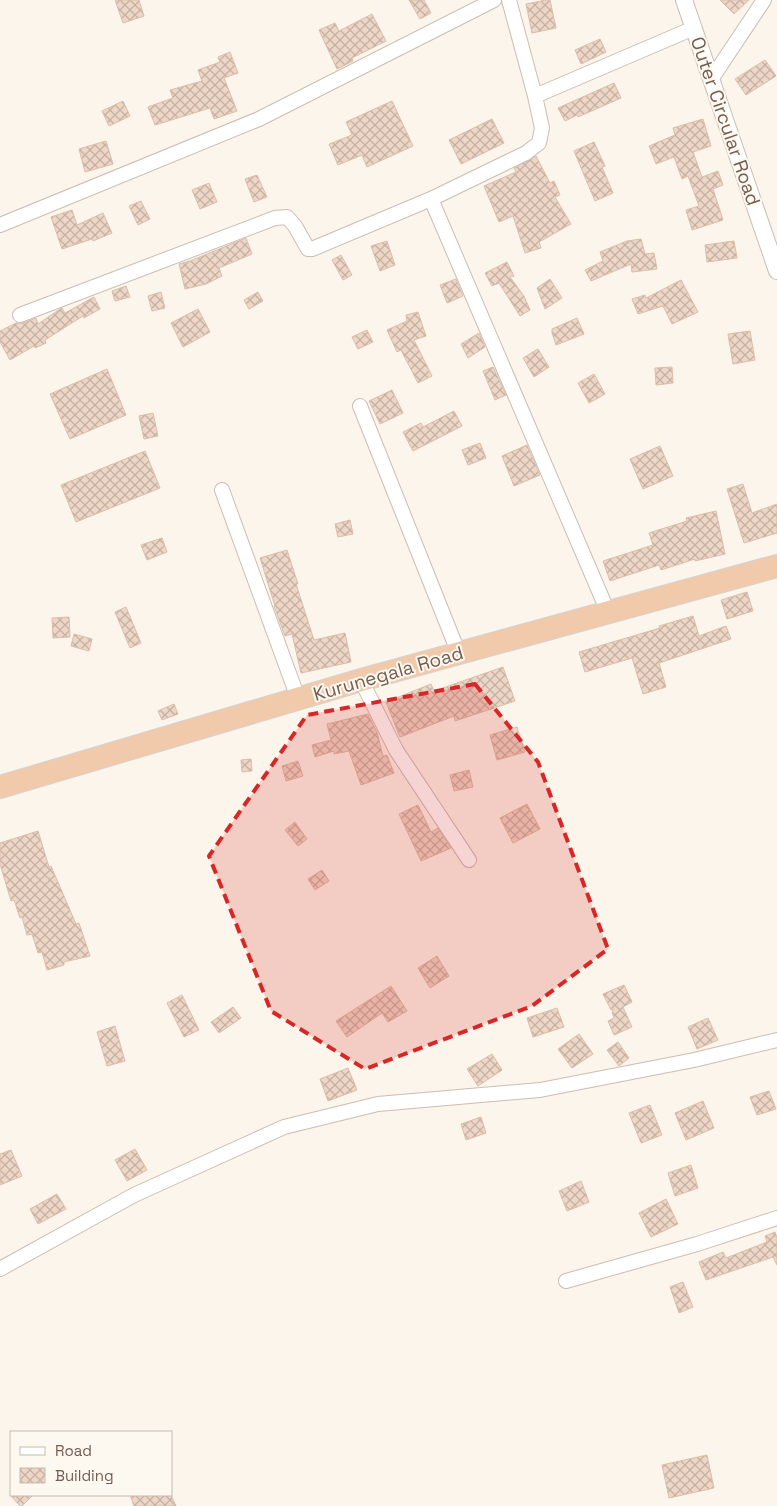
<svg xmlns="http://www.w3.org/2000/svg" width="777" height="1506" viewBox="0 0 777 1506" font-family="'Space Grotesk',sans-serif">
<style>
.building{fill:url(#building-cross-hatch);stroke:#debda8}
.lines{fill:none;stroke-linecap:round;stroke-linejoin:round}
.minor-casing{stroke:#ccbdb2;stroke-width:16}
.tertiary-casing{stroke:#ccbdb2;stroke-width:18}
.trunk-casing{stroke:#d8d2ce;stroke-width:24}
.minor{stroke:#fff;stroke-width:14}
.tertiary{stroke:#fff;stroke-width:16}
.trunk{stroke:#f0caaa;stroke-width:22}
.marked{fill:#d62828;fill-opacity:0.2;stroke:#d62828;stroke-width:4;stroke-dasharray:10 6;stroke-linejoin:round}
.labels{text-anchor:middle;stroke-width:4;stroke-linejoin:round;paint-order:stroke}
.street-label{font-size:19px;fill:#735d50;stroke:#fdf9f1}
</style>
<defs>
<pattern id="building-cross-hatch" width="8" height="8" patternUnits="userSpaceOnUse" patternTransform="scale(1.25)"><rect width="8" height="8" fill="#edd6c6"/><path d="M0 0l8 8M0 8l8-8" fill="none" stroke="#c4b1a3"/></pattern>
</defs>
<rect width="100%" height="100%" fill="#fbf5eb"/>
<!-- building -->
<path class="building" d="M115 0H139L144 16 123 23Z
M409 0H424L431 13 420 19Z
M546 0H550L556 28 532 33 526 4Z
M720 0H749L734 14Z
M372 14 386 41 352 58 353 61 337 69 319 30 335 23 339 31Z
M600 39 606 52 581 64 575 50Z
M230 52 238 73 224 78 237 111 214 119 210 108 155 125 148 107 173 98 170 90 202 81 198 70 220 62 218 57Z
M765 60 776 76 746 95 735 79Z
M614 83 621 98 578 117 577 115 565 121 558 108Z
M123 101 130 116 109 126 102 111Z
M392 101 413 146 367 167 362 155 338 165 329 144 352 135 346 122Z
M492 119 504 143 461 164 449 140Z
M703 119 711 146 693 152 702 177 718 171 723 185 713 189 723 220 692 230 686 210 699 206 688 176 682 179 674 157 656 164 649 146 675 135 673 128Z
M106 141 113 164 85 172 79 149Z
M594 142 605 166 602 167 613 193 595 201 574 151Z
M536 156 550 183 554 181 560 195 555 197 571 224 539 242 541 248 525 253 513 216 499 222 484 186 516 172 514 168Z
M257 175 267 197 254 202 245 179Z
M209 183 217 202 200 209 192 190Z
M141 201 150 219 138 225 129 206Z
M72 210 77 225 103 213 112 233 93 241 92 239 62 249 51 217Z
M246 238 252 254 219 268 222 276 206 284 185 289 179 264 190 261Z
M641 239 645 254 654 253 657 269 632 272 631 264 591 281 585 270 603 261 600 252 627 241Z
M387 241 395 265 380 271 371 246Z
M734 241 737 258 707 262 705 245Z
M341 255 352 275 343 280 332 260Z
M507 262 514 276 510 277 524 296 530 310 520 316 499 283 492 286 485 273Z
M456 279 463 296 447 303 440 285Z
M550 279 562 298 545 309 537 288Z
M681 280 698 312 672 324 663 306 638 314 632 299 645 295 646 298Z
M126 286 130 297 115 301 112 291Z
M161 292 165 308 152 311 148 296Z
M258 292 263 301 249 309 244 300Z
M94 297 100 309 84 318 83 316 45 340 46 343 35 348 34 346 10 360 0 342V331L16 323H23L36 318 38 324 60 309 62 308 65 313Z
M198 309 210 332 183 347 171 323Z
M418 312 426 336 414 340 432 376 418 383 401 350 397 352 387 330 407 321 406 315Z
M577 318 584 334 556 345 552 333V329Z
M367 330 373 342 358 349 352 337Z
M750 331 755 360 733 364 728 334Z
M479 333 485 347 468 358 461 344Z
M538 349 549 367 534 377 523 358Z
M493 367 506 395 495 400 483 371Z
M672 367 673 383 656 385 655 368Z
M107 369 126 415 70 439 50 394Z
M594 374 605 394 589 403 578 383Z
M392 390 403 413 380 424 369 401Z
M454 411 462 426 413 451 403 432 421 423 423 427Z
M153 413 158 436 144 439 139 416Z
M480 443 486 458 468 465 462 450Z
M527 445 540 475 514 486 502 456Z
M660 446 673 476 643 489 630 459Z
M145 451 160 488 76 522 61 485Z
M743 484 752 513 777 504V533L744 543 727 489Z
M716 511 725 554 695 561V559L661 570 659 565 610 581 603 561 653 545 649 533 687 521 686 518Z
M350 520 353 534 338 537 335 524Z
M162 538 167 552 147 560 141 545Z
M287 550 298 584H296L314 640 345 633 351 662 301 673 292 634 285 636 274 606H275L260 558Z
M747 592 753 611 727 619 721 600Z
M126 607 141 643 130 648 115 612Z
M693 616 699 636 726 626 731 639 659 663 666 687 643 694 632 658 585 672 579 652 660 628 659 626Z
M69 617 70 637 53 638 52 618Z
M74 634 92 639 89 651 71 646Z
M503 667 515 701 455 721 454 716 400 737 386 702 431 684 434 691Z
M174 704 178 714 162 720 158 711Z
M368 714 377 732 383 756 387 755 394 773 361 785 349 751 334 754V751L315 757 312 745 331 740 327 724Z
M517 727 525 752 497 760 490 735Z
M251 759 252 771 242 772 241 760Z
M298 761 303 776 286 781 282 766Z
M469 770 473 787 454 791 450 775Z
M527 804 540 829 513 843 500 818Z
M418 805 431 832 438 828 451 848 421 861 399 814Z
M295 822 307 839 298 846 285 830Z
M38 831 49 867 51 866 76 924 79 923 90 956 64 962V965L47 970 42 952 38 953 32 934 27 935 22 917 20 918 14 900 11 901 0 864V843Z
M322 870 329 881 315 890 308 879Z
M437 956 449 976 430 988 418 968Z
M624 985 632 1002 623 1007 632 1027 614 1035 608 1021 614 1018 612 1012 613 1011V1009L611 1010 603 994Z
M391 986 407 1011 388 1022 382 1013 347 1037 336 1021Z
M182 995 199 1030 184 1037 167 1003Z
M233 1007 241 1018 219 1033 211 1022Z
M557 1008 564 1027 533 1037 527 1018Z
M708 1018 718 1040 697 1049 688 1027Z
M115 1026 125 1061 107 1066 97 1032Z
M579 1034 593 1054 572 1068 558 1049Z
M618 1042 629 1058 619 1066 607 1050Z
M492 1054 502 1070 478 1086 467 1069Z
M348 1068 357 1090 328 1101 320 1079Z
M769 1091 776 1109 757 1115 750 1097Z
M703 1101 714 1128 686 1140 675 1113Z
M650 1105 662 1135 641 1143 629 1113Z
M481 1117 486 1133 466 1140 461 1124Z
M135 1149 147 1170 127 1181 115 1160Z
M11 1150 22 1176 0 1185V1154Z
M691 1165 698 1188 675 1196 668 1173Z
M581 1181 589 1202 567 1211 559 1191Z
M57 1194 66 1209 38 1224 30 1209Z
M666 1199 678 1224 651 1237 639 1213Z
M775 1232 777 1238V1265L773 1257 706 1280 699 1262 723 1252 726 1258 767 1242 765 1236Z
M683 1282 693 1307 679 1313 670 1287Z
M707 1455 714 1488 669 1498 662 1465Z
M10 1495H33L22 1506H20Z
M130 1495H171L176 1506H134Z"/>
<g class="lines">
<!-- minor casing -->
<g class="minor-casing">
<path id="minor" d="M712 78 764 0
M535 96 694 28
M431 199 526 153 539 143 542 128 535 96 509 0
M0 225 259 119 494 0
M20 315 275 218 287 217 295 226 308 249H312L431 199 608 612
M360 406 459 654
M222 490 298 698
M361 680 396 750 469 860
M0 1269 134 1195 284 1127 378 1104 540 1090 694 1060 777 1040
M566 1281 697 1244 777 1218"/>
</g>
<!-- tertiary casing -->
<g class="tertiary-casing">
<path id="tertiary" d="M684 0 777 271"/>
</g>
<!-- trunk casing -->
<g class="trunk-casing">
<path id="trunk" d="M0 787 361 680 777 566"/>
</g>
<!-- minor -->
<use href="#minor" class="minor"/>
<!-- tertiary -->
<use href="#tertiary" class="tertiary"/>
<!-- trunk -->
<use href="#trunk" class="trunk"/>
</g>
<!-- marked area -->
<path class="marked" d="M475 684 538 762 608 949 532 1006 365 1069 271 1011 209 856 307 715Z"/>
<g class="labels">
<!-- street labels -->
<g class="street-label">
<text transform="translate(726 121) rotate(71)" y="7">Outer Circular Road</text>
<text transform="translate(388 673) rotate(-16)" y="7">Kurunegala Road</text>
</g>
</g>
<!-- legend -->
<rect x="10" y="1431" width="162" height="65" fill="#fdf9f1" stroke="#c6bbb1"/>
<rect x="20" y="1447" width="25" height="8" fill="#ffffff" stroke="#c6bbb1"/>
<text x="55" y="1456" font-size="15" fill="#735d50">Road</text>
<rect x="20" y="1468" width="25" height="15" fill="url(#building-cross-hatch)" stroke="#c6bbb1"/>
<text x="55" y="1481" font-size="15" fill="#735d50">Building</text>
</svg>
